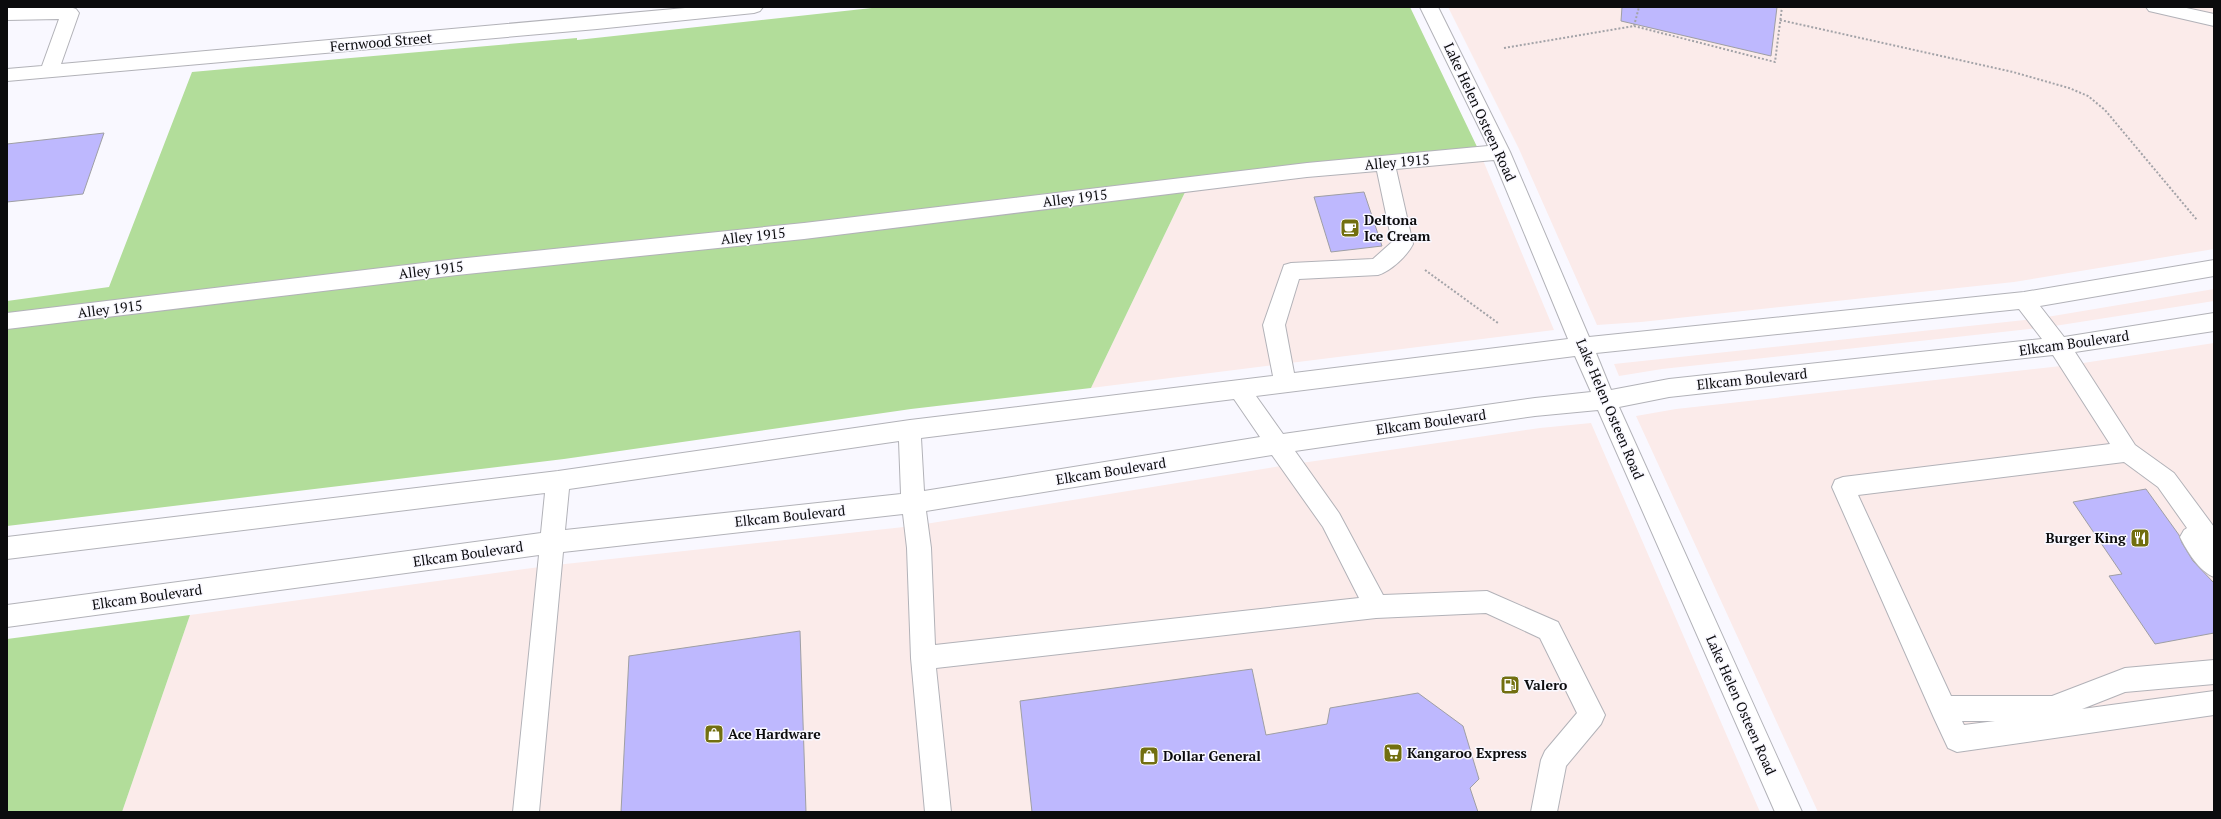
<svg xmlns="http://www.w3.org/2000/svg" width="2221" height="819" viewBox="0 0 2221 819" font-family="'PT Serif',serif">
<style>
.commercial{fill:#fbebea}
.green{fill:#b2dd9a}
.building{fill:#beb8fe;stroke:#9f9fa4}
.lines{fill:none;stroke-linecap:round;stroke-linejoin:round}
.minor-casing{stroke:#b2b2b8;stroke-width:2}
.path{stroke:#a3a3a8;stroke-width:2;stroke-dasharray:2 2;stroke-linecap:butt}
.minor{fill:#fff;fill-rule:evenodd}
.labels{text-anchor:middle;stroke-width:3;stroke-linejoin:round;paint-order:stroke}
.street-label{font-size:14px;fill:#0b0b0d;stroke:#f9f8ff}
.poi-label{font-size:14px;font-weight:bold;fill:#0b0b0d;stroke:#f9f8ff;text-anchor:start}
</style>
<rect width="100%" height="100%" fill="#f9f8ff"/>
<!-- commercial -->
<path class="commercial" d="M1448 7H2214V249L2014 282 1641 322 1597 325 1519 149Z
M1480 153 1554 330 1091 388 1187 188Z
M2214 289V301L2048 327 1662 369 1619 376 1614 364 2035 319Z
M2214 343V812H1818L1636 416 1676 409 2070 365Z
M1591 423 1760 812H122L190 615 547 566 913 526 1281 466 1540 428Z"/>
<!-- green -->
<path class="green" d="M881 7H1410L1480 153 1187 188 1091 388 911 409 564 459 7 526V301L109 287 192 72 577 38V40Z
M190 615 122 812H7V639Z"/>
<!-- building -->
<path class="building" d="M1622 7H1777L1771 56 1621 21Z
M104 133 83 194 7 202V144Z
M1364 192 1382 246 1331 252 1314 197Z
M2146 489 2179 535 2182 543 2193 561 2214 583V633L2155 644 2109 576 2122 574 2073 502Z
M800 631 806 812H621L629 656Z
M1252 669 1266 735 1327 724 1330 708 1418 693 1463 726 1479 779 1470 788 1478 812H1032L1020 701Z"/>
<g class="lines">
<!-- minor casing -->
<g class="minor-casing">
<path id="minor" d="M70 7 76 9 79 13 61 64 696 7H763L760 11 754 13 597 29 7 81V69L42 66 59 19 7 20V8Z
M1420 7H1438L1510 152 1589 337 2024 292 2214 260V276L2040 306 2064 337 2214 313V331L2075 352 2135 445 2174 473 2214 527V577C2199 571 2187 551 2180 537L2184 530 2187 528 2158 487 2124 462 1858 495 1951 696H2052L2125 668 2214 660V684L2125 692 2082 709 2214 691V715L1957 752 1948 748 1934 718 1832 487 1835 480 1843 477 2110 444 2053 355 1669 397 1619 407 1802 812H1775L1598 410 1535 416 1295 451 1339 513 1383 595 1487 591 1558 622 1605 715 1601 724 1566 766 1557 812H1531L1541 760 1545 751 1577 713 1540 638 1486 613 1376 618 936 668 951 812H925L911 658 907 548 903 514 563 552 539 812H513L539 555 7 627V605L541 533 545 493 7 559V537L558 471 910 420 1273 376 1263 325 1284 265 1291 263 1373 259 1392 242 1377 171 1307 177 804 239 457 275 7 329V313L457 259 804 223 1307 163 1488 146ZM1494 160 1568 339 1294 373 1285 325 1299 279 1378 275C1391 271 1407 256 1413 244L1396 169ZM2019 309 2042 339 1669 379 1611 390 1596 353ZM1575 356 1591 392 1535 398 1283 434 1256 396ZM1234 399 1260 437 924 491 921 438ZM899 441 901 494 565 530 569 489ZM1272 455 1323 527 1359 598 935 645 931 548 926 511ZM1962 721H1995L1964 725Z
M2146 7H2182L2214 14V26L2149 11Z"/>
</g>
<!-- path -->
<path class="path" d="M1780 20 2013 72 2069 88 2088 96 2105 110 2197 220
M1634 26 1775 62 1782 7
M1504 48 1634 26 1639 7
M1425 270 1498 323"/>
<!-- minor -->
<use href="#minor" class="minor"/>
</g>
<!-- icons -->
<defs>
<g id="cafe-square" transform="scale(1)"><rect x="-9" y="-9" width="18" height="18" rx="4" fill="#726f10" stroke="#f9f8ff"/><path d="M-5.5-4.5H6V0H3Q3 3.5 0 3.5H-2.5Q-5.5 3.5-5.5 0ZM3-3.2v2h1.7v-2ZM-6 4.5H4V6H-6Z" fill="#fff"/></g>
<g id="restaurant-square" transform="scale(1)"><rect x="-9" y="-9" width="18" height="18" rx="4" fill="#726f10" stroke="#f9f8ff"/><path d="M-5-6h1v4h1v-4h1v4h1v-4h1v5L-1.5 .5V6h-2V.5L-5-1ZM5-6V6H3V1.5H1.5Q1.5-4 5-6Z" fill="#fff"/></g>
<g id="fuel-square" transform="scale(1)"><rect x="-9" y="-9" width="18" height="18" rx="4" fill="#726f10" stroke="#f9f8ff"/><path d="M-5.5-6h7V0h2V4h1.3V-2.5L3-4.5l.8-.8L6-3V5H2.5V1h-1V6h-7ZM-4.2-4.7v3.2H.2V-4.7Z" fill="#fff"/></g>
<g id="shop-square" transform="scale(1)"><rect x="-9" y="-9" width="18" height="18" rx="4" fill="#726f10" stroke="#f9f8ff"/><path d="M-5-2.5h2.3a2.7 3.5 0 0 1 5.4 0H5L5.5 6h-11ZM-1.5-2.5h3a1.5 2.3 0 0 0-3 0Z" fill="#fff"/></g>
<g id="supermarket-square" transform="scale(1)"><rect x="-9" y="-9" width="18" height="18" rx="4" fill="#726f10" stroke="#f9f8ff"/><path d="M-6-5.5h2.5l.6 2H6L4.5 2H-2.5L-4.4-4H-6ZM-1.5 3.2a1.3 1.3 0 1 0 .1 0ZM3 3.2a1.3 1.3 0 1 0 .1 0Z" fill="#fff"/></g>
</defs>
<g fill-rule="evenodd">
<use href="#cafe-square" x="1350" y="228"/>
<use href="#restaurant-square" x="2140" y="538"/>
<use href="#fuel-square" x="1510" y="685"/>
<use href="#shop-square" x="714" y="734"/>
<use href="#supermarket-square" x="1393" y="753"/>
<use href="#shop-square" x="1149" y="756"/>
</g>
<g class="labels">
<!-- street labels -->
<g class="street-label">
<text transform="translate(381 42) rotate(-5)" y="5">Fernwood Street</text>
<text transform="translate(1480 112) rotate(65)" y="5">Lake Helen Osteen Road</text>
<text transform="translate(1397 162) rotate(-5)" y="5">Alley 1915</text>
<text transform="translate(1075 198) rotate(-7)" y="5">Alley 1915</text>
<text transform="translate(753 236) rotate(-6)" y="5">Alley 1915</text>
<text transform="translate(431 270) rotate(-7)" y="5">Alley 1915</text>
<text transform="translate(110 309) rotate(-7)" y="5">Alley 1915</text>
<text transform="translate(2074 343) rotate(-8)" y="5">Elkcam Boulevard</text>
<text transform="translate(1752 379) rotate(-6)" y="5">Elkcam Boulevard</text>
<text transform="translate(1610 409) rotate(67)" y="5">Lake Helen Osteen Road</text>
<text transform="translate(1431 422) rotate(-8)" y="5">Elkcam Boulevard</text>
<text transform="translate(1111 471) rotate(-9)" y="5">Elkcam Boulevard</text>
<text transform="translate(790 516) rotate(-6)" y="5">Elkcam Boulevard</text>
<text transform="translate(468 554) rotate(-8)" y="5">Elkcam Boulevard</text>
<text transform="translate(147 597) rotate(-8)" y="5">Elkcam Boulevard</text>
<text transform="translate(1741 705) rotate(66)" y="5">Lake Helen Osteen Road</text>
</g>
<!-- poi labels -->
<g class="poi-label">
<text x="1364" y="225">Deltona<tspan x="1364" dy="16">Ice Cream</tspan></text>
<text x="2126" y="543" text-anchor="end">Burger King</text>
<text x="1524" y="690">Valero</text>
<text x="728" y="739">Ace Hardware</text>
<text x="1407" y="758">Kangaroo Express</text>
<text x="1163" y="761">Dollar General</text>
</g>
</g>
<!-- border -->
<rect width="2221" height="819" fill="none" stroke="#0b0b0d" stroke-width="16"/>
</svg>
